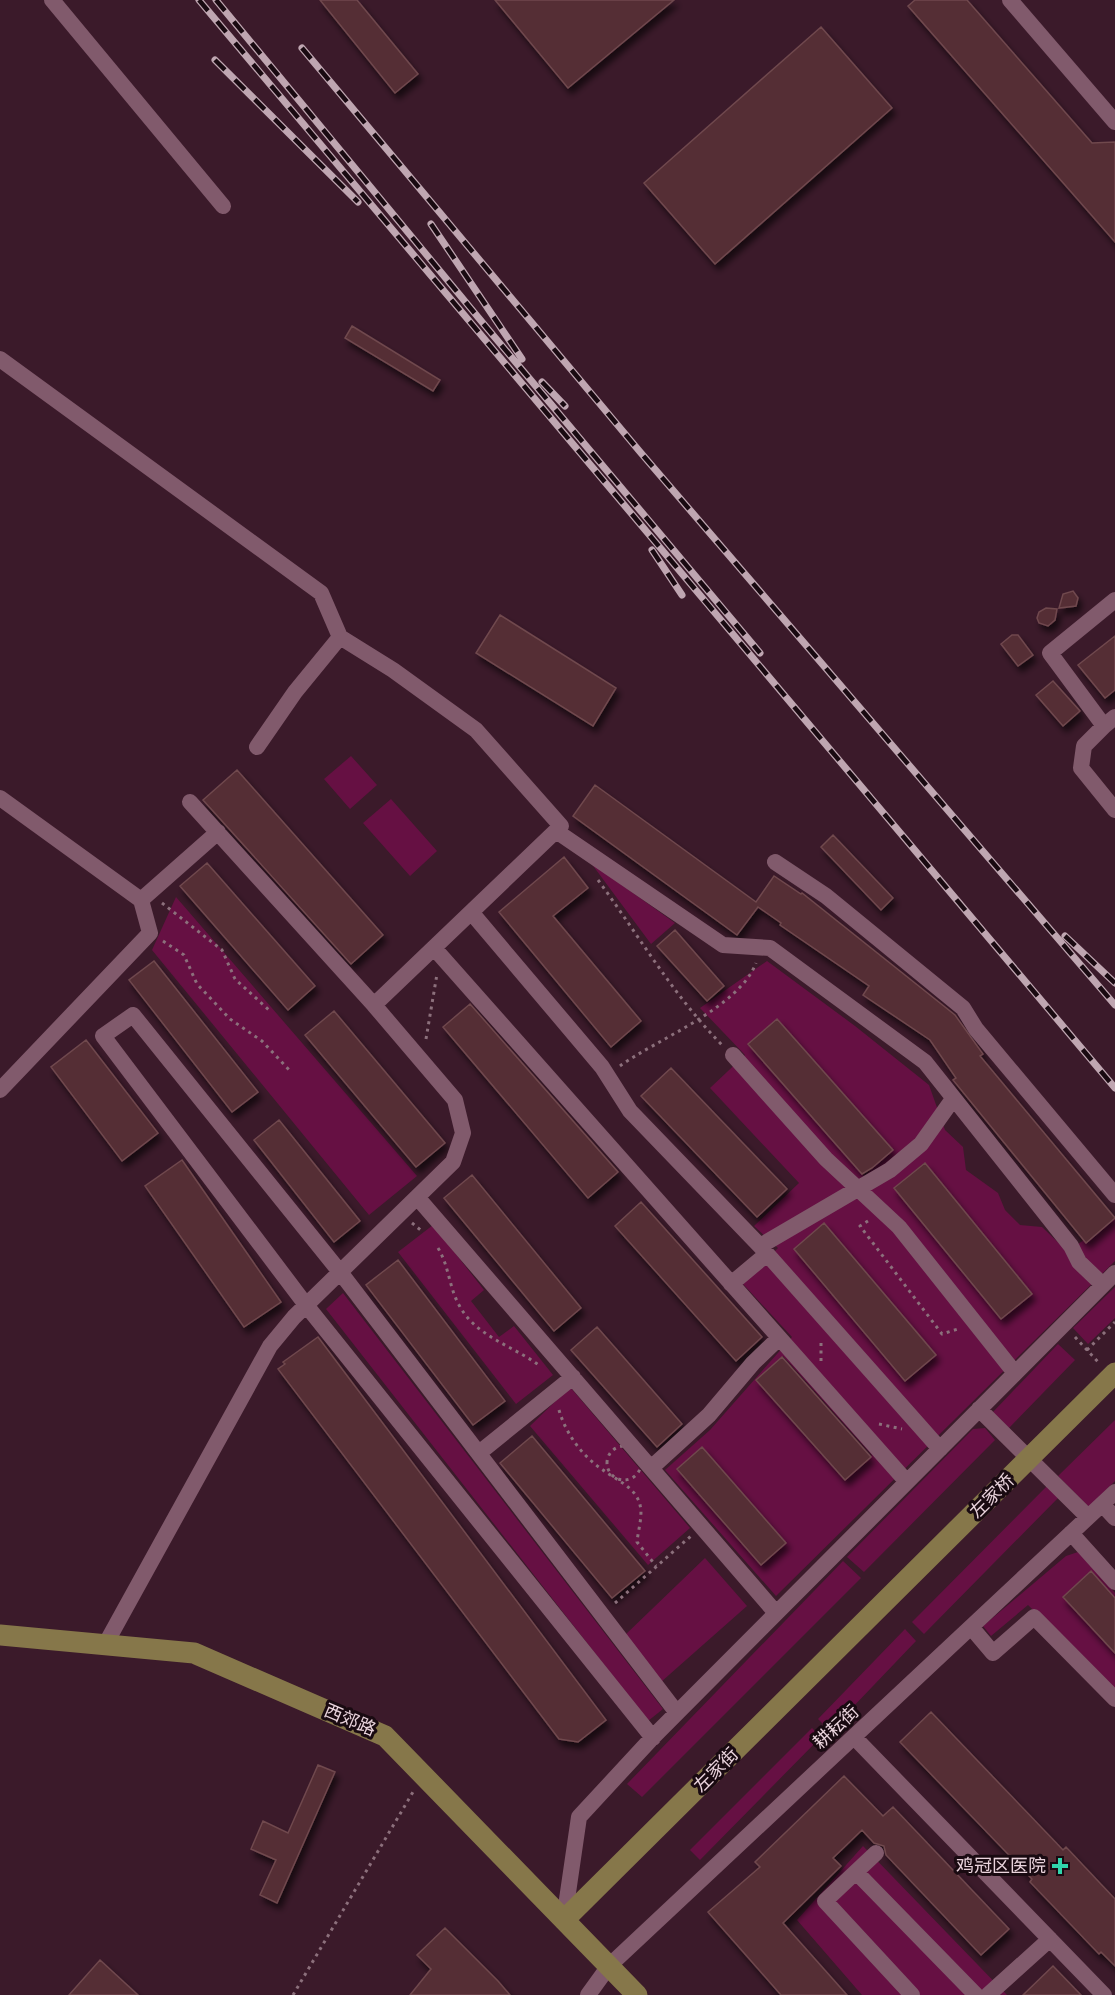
<svg xmlns="http://www.w3.org/2000/svg" width="1115" height="1995" viewBox="0 0 1115 1995" font-family="'Playfair Display','Noto Sans SC',serif">
<style>
.green{fill:#661043;fill-rule:evenodd}
.building{fill:#542e34;stroke:#70484e;stroke-width:1.5;filter:url(#shadow)}
.lines{fill:none;stroke-linecap:round;stroke-linejoin:round}
.path{stroke:#8c707c;stroke-width:3;stroke-dasharray:3 4.5;stroke-linecap:butt}
.minor{stroke:#815a6c;stroke-width:16}
.major{stroke:#86774a;stroke-width:21}
.rail-casing{stroke:#bfa6b1;stroke-width:7}
.rail{stroke:#190a11;stroke-width:4.5;stroke-dasharray:14;stroke-linecap:butt}
.poi-dot{fill:#30d4aa;stroke:#190a11;stroke-width:2}
.labels{text-anchor:middle;stroke-width:6;stroke-linejoin:round;paint-order:stroke}
.street-label{font-size:18px;fill:#ead4dd;stroke:#190a11}
.poi-label{font-size:18px;fill:#ead4dd;stroke:#190a11;text-anchor:end}
</style>
<defs>
<filter id="shadow"><feDropShadow dx="3.5" dy="6" stdDeviation="3" flood-color="#0009"/></filter>
</defs>
<rect width="100%" height="100%" fill="#3b1a2a"/>
<!-- green -->
<path class="green" d="M351 756 377 785 350 809 324 779Z
M391 799 437 851 410 876 363 823Z
M591 863 675 923 651 944Z
M176 897 417 1176 369 1215 152 950Z
M767 961 855 1026 929 1085 945 1130 963 1147 966 1170 998 1193 1005 1210 1020 1225 1042 1227 1068 1252 1115 1216V1261L776 1596 665 1470 710 1430 792 1337 743 1284 778 1248 754 1226 799 1183 710 1088 745 1055 700 1008ZM777 1019 892 1150 864 1176 748 1045ZM924 1163 1032 1293 1001 1319 894 1188ZM783 1356 872 1455 845 1479 756 1380ZM702 1447 786 1543 761 1565 677 1470Z
M433 1225 484 1290 471 1301 499 1337 514 1326 553 1375 516 1404 398 1252Z
M1115 1287V1318L1088 1344 1073 1328Z
M343 1293 663 1709 648 1721 326 1309Z
M1058 1344 1075 1360 1009 1428 993 1412Z
M570 1387 690 1528 648 1565 530 1426Z
M1115 1420V1481L1089 1507 1058 1476Z
M985 1428 995 1440 864 1572 847 1557 973 1429Z
M1048 1485 1060 1496 924 1634 912 1622Z
M1078 1552 1115 1593V1598L1091 1572 1063 1597 1115 1653V1690L1028 1605 991 1636 983 1626 1066 1556Z
M705 1558 747 1606 661 1682 624 1636Z
M843 1561 861 1578 642 1797 627 1784Z
M905 1629 916 1641 830 1731 818 1719Z
M812 1728 821 1737 700 1860 690 1850Z
M863 1846 1007 1995H862L797 1920Z"/>
<!-- building -->
<path class="building" d="M320 0H357L418 74 395 93Z
M495 0H674L568 88Z
M915 0H967L1092 143 1115 142V242L908 6Z
M821 27 892 108 715 264 644 183Z
M352 326 440 380 433 391 345 338Z
M1073 591 1078 598 1076 606 1059 608 1063 594Z
M1046 608 1057 609 1055 620 1048 626 1039 623 1037 618 1039 612Z
M500 615 616 688 593 726 476 653Z
M1012 635H1018L1033 655 1018 666 1001 644Z
M1115 636V690L1105 698 1078 665Z
M1053 681 1080 711 1063 726 1036 695Z
M237 770 383 935 351 964 203 800Z
M595 785 756 902 774 876 801 894 802 893 955 1015 983 1054 980 1056 1115 1218 1086 1243 953 1080 956 1078 930 1040 863 995 869 986 780 925 781 923 758 907 737 935 573 816Z
M833 835 893 898 881 910 821 847Z
M564 857 588 888 553 916 641 1021 611 1047 499 912Z
M207 863 315 986 288 1010 180 886Z
M675 930 724 986 707 1001 657 946Z
M154 961 258 1092 232 1112 129 980Z
M470 1004 618 1172 588 1198 443 1027Z
M334 1011 445 1143 416 1167 305 1035Z
M777 1019 893 1150 872 1168 862 1174 748 1044Z
M86 1040 158 1133 122 1161 51 1067Z
M671 1068 787 1189 757 1217 641 1096Z
M279 1120 360 1221 334 1242 254 1140Z
M182 1160 281 1302 244 1327 145 1186Z
M925 1163 1032 1294 1001 1319 894 1188Z
M472 1175 581 1308 554 1331 444 1198Z
M641 1202 762 1337 736 1361 615 1226Z
M824 1223 936 1355 905 1381 794 1249Z
M398 1260 505 1401 473 1425 366 1285Z
M597 1327 682 1424 657 1447 571 1350Z
M318 1337 606 1720 578 1742 559 1739 278 1369 285 1364 283 1362Z
M782 1357 871 1457 845 1480 756 1380Z
M532 1436 645 1571 612 1598 500 1463Z
M702 1447 786 1543 761 1565 677 1469Z
M1091 1571 1115 1598V1653L1063 1597Z
M931 1712 1063 1850 1066 1847 1115 1899V1966L1101 1952 1099 1954 1030 1882 1032 1879 900 1742Z
M318 1765 335 1772 277 1903 260 1895 276 1860 251 1849 263 1821 288 1833Z
M844 1776 883 1816 893 1807 1009 1929 981 1955 886 1855 884 1846 874 1843 862 1830 833 1858 841 1866 783 1923 847 1995H781L708 1912 760 1867 755 1862Z
M445 1928 498 1981 510 1995H410L431 1969 417 1955Z
M100 1960 138 1995H69Z
M1053 1966 1081 1995H1023Z"/>
<g class="lines">
<!-- path -->
<path class="path" d="M598 880C639 936 673 995 722 1045
M162 903 222 950 235 979 269 1010
M163 941 184 955 197 984 230 1019 262 1041 291 1072
M426 1039 437 974
M620 1066C657 1039 739 1008 756 963
M868 1221 860 1226 942 1334 958 1329
M412 1223 423 1232
M438 1248C449 1266 449 1287 459 1305 476 1337 512 1345 540 1366
M1075 1337 1099 1363
M1087 1350 1115 1322
M821 1361V1341
M559 1410C566 1434 582 1456 603 1470 616 1480 636 1487 640 1505 643 1515 638 1531 637 1542L656 1566
M879 1424 902 1429
M607 1463a17 17 0 1 1 34 0a17 17 0 1 1-34 0Z
M615 1603 691 1536
M293 1995 413 1792"/>
<!-- minor -->
<path class="minor" d="M52 0 223 206
M1010 0 1115 122
M0 359 321 593 340 637
M1115 600 1050 653 1104 726 1115 717
M1104 726 1084 746 1081 768 1115 810
M0 798 141 900 150 933 0 1090
M190 802 374 1005
M556 831 723 945 770 948 925 1062 1071 1246 1079 1262 1103 1285
M775 862 826 896 963 1008 976 1029 1115 1195
M141 900 218 832
M471 912 602 1067 630 1111 760 1246 940 1449
M434 948 907 1482
M733 1055 826 1159 899 1227 1015 1373
M417 1197 776 1613
M760 1246 890 1170 921 1144 953 1099
M731 1284 767 1254
M979 1409 1088 1517
M479 1453 573 1377
M651 1468 709 1415 753 1363 779 1338
M1102 1504 1115 1518
M1071 1533 1115 1582
M971 1627 993 1653 1034 1617 1115 1699
M105 1645 270 1346 294 1317 453 1162 463 1133 455 1100 374 1005 561 826 476 730 393 670 340 637 295 692 257 747
M854 1737 1104 1995
M653 1738 306 1305 103 1036 133 1015 340 1272 677 1713
M876 1853 825 1901 912 1995
M856 1872 976 1995
M564 1920 579 1817 653 1737 1115 1273
M588 1995 609 1966 1115 1492
M988 1995 1050 1939"/>
<!-- major -->
<path class="major" d="M0 1635 194 1653 385 1736 637 1995
M564 1920 1115 1373"/>
<!-- rail casing -->
<g class="rail-casing">
<path id="rail" d="M199 0 1115 1088
M216 0 487 328 760 653
M302 48 641 453 1115 1005
M215 60 358 202
M431 224 522 359
M542 382 565 406
M652 550 682 595
M1065 936 1115 983"/>
</g>
<!-- rail -->
<use href="#rail" class="rail"/>
</g>
<!-- markers -->
<path class="poi-dot" d="M1057 1857h6v6h6v6h-6v6h-6v-6h-6v-6h6z"/>
<g class="labels">
<!-- street labels -->
<g class="street-label">
<text transform="translate(992 1496) rotate(-45)" y="6">左家桥</text>
<text transform="translate(350 1720) rotate(23)" y="6">西郊路</text>
<text transform="translate(836 1727) rotate(-43)" y="6">耕耘街</text>
<text transform="translate(716 1770) rotate(-45)" y="6">左家街</text>
</g>
<!-- poi labels -->
<g class="poi-label">
<text x="1046" y="1872">鸡冠区医院</text>
</g>
</g>
</svg>
